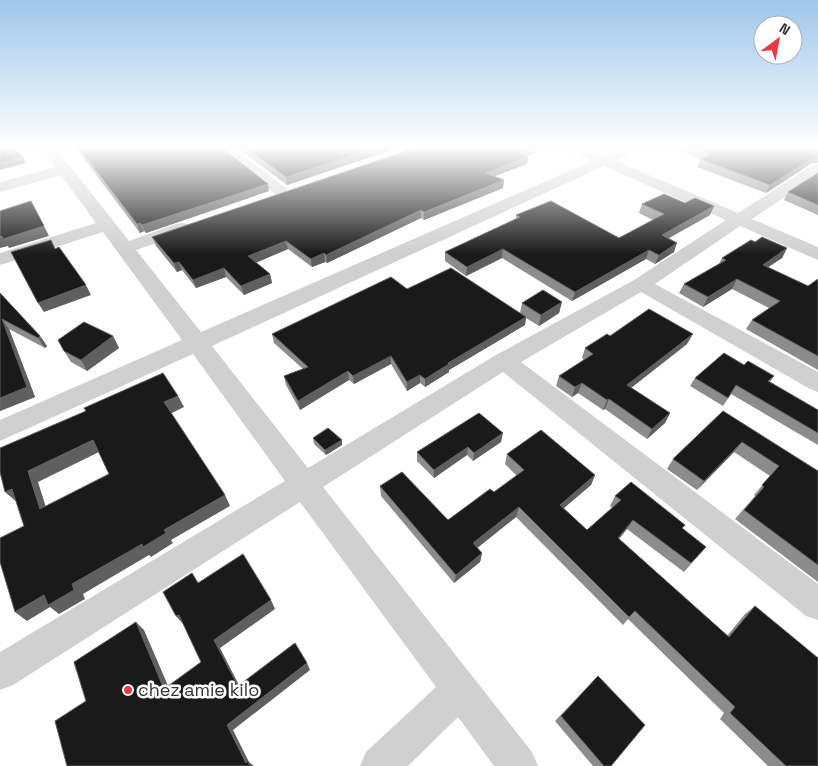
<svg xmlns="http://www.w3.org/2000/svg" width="818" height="766" viewBox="0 0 818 766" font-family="'Space Grotesk',sans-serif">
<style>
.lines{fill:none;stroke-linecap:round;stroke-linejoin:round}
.minor{fill:#d0d0d0;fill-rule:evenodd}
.wall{fill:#8c8c8c}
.shaded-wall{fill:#5f5f5f}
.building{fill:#1a1a1a;stroke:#5f5f5f;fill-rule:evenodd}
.poi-dot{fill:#e63946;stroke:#fff;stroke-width:2}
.labels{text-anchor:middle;stroke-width:5;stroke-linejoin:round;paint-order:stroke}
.near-poi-label{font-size:18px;fill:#333;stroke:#fff;text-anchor:start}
</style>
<rect width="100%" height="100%" fill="#fff"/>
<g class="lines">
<!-- minor -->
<path class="minor" d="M41 147H55L129 241 176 224 182 223 188 224 191 228 188 232 136 250 201 332 592 161 567 150 565 147H584L604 156 623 147H642L640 150 616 161 738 213 813 165 818 164V175L752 219 818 247V260L740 226 655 284 818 372V392L810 389 641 292 521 362 818 584V620L806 616 503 372 323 487 532 752 538 766H494L458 717 408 766H360L366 752 436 687 300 502 13 685 0 690V652L285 481 193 354 0 441V420L182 340 103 232 0 265V253L96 223 61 175 0 192V182L56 167ZM604 166 726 220 634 280 496 355 308 468 212 346Z
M217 147H233L292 193 290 196H278Z"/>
</g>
<!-- wall -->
<path class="wall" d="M75 147H221L269 191 146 233 144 231 140 233Z
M236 147H400L287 185Z
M418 147H536L535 153 527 156H528L527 164 495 176 503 188 424 220 421 218 327 263 325 262 312 267 288 249 256 262 270 274 272 283 244 295 226 277 196 288 182 270 177 272 156 246 152 237Z
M672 147H818V163H812L766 193 697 167 700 159H702Z
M818 173V215L784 200 788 192Z
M685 203 714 206 710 215 669 238 674 252 655 264 646 259 572 301 502 258 466 276 445 261V252L516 219V215L619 238 653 220 639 213 642 204Z
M755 242 787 248 782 258 768 267 808 286 818 279V370L746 329 752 320 769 308 732 289 703 307 679 293 684 284 719 264 722 258Z
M407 289 520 313 522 303 562 302 559 313 539 326 526 318 525 325 449 370V372L425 387 420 383 407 391 391 364 354 384 349 380 300 410 286 385 284 376 303 369 274 343 272 334Z
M0 293 40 336 47 346 45 348 9 329 35 397 0 411Z
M113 336 119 348 87 371 71 362 64 351Z
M610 336 687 344 631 388 670 413 665 423 647 439 605 409 603 410 578 393 572 397 556 386 559 376 584 360 582 358 585 348Z
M744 365 774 376 770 382 818 410V445L731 394 723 406 690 386 695 378Z
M723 411 818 471V582L735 519 755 496 754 495 770 476 734 452 697 490 667 469 673 459Z
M313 438 342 445 326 455 314 444Z
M501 442 473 461 467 455 434 478 417 461V452Z
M507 454 595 475 591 485 563 508 587 530 612 508 610 506 615 496 685 525 682 528 706 547 684 572 627 529 619 539 727 636 745 614 755 606 818 766H768L720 719 724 713 628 619 623 625 516 517 477 548 482 553 480 562 454 583 381 496 380 486 448 520 494 492 517 476 505 464Z
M598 676 611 766H593L555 721Z"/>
<!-- shaded-wall -->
<path class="shaded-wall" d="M378 147H400L287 185 286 177Z
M532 147H536L535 153 518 159 519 152Z
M528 156 527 164 485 180 486 173Z
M816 156H818V163H812L766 193 770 185Z
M23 157 26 163 0 170V163Z
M504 180 503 188 424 220V212Z
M268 184 269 191 146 233 142 225Z
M714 206 710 215 658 244 662 235Z
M36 210 49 236 9 248 8 246 0 248V237Z
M421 210V218L327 263 326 255Z
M140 223 144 231 140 233 137 224Z
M286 241 288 249 251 265 248 256Z
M677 243 674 252 655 264 659 255Z
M787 248 782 258 758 274 763 265Z
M503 249 502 258 466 276 467 267Z
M649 250 646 259 572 301 575 292Z
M324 253 325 262 312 267 311 259Z
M179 262 182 270 177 272 174 263Z
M224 268 226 277 196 288 193 280Z
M270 274 272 283 244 295 241 286Z
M737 279 732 289 703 307 708 297Z
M86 285 91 295 44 312 38 303Z
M562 302 559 313 539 326 541 315Z
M526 317 525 325 449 370V372L425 387V379L448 363Z
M2 319 9 329 35 397 0 411Z
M693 334 687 344 622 395 627 385Z
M40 336 47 346 45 348 38 338Z
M113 336 119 348 87 371 81 360Z
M391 356V364L354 384 353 376Z
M348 371 349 380 300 410 298 401Z
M420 375V383L407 391V382Z
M582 383 578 393 572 397 575 387Z
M178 396 184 407 170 414 164 402Z
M609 399 605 409 603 410 607 400Z
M670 413 665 423 647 439 652 429Z
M503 433 501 442 473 461 474 453Z
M93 440 101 451 38 482 50 520 40 509 28 471Z
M342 440V445L326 455 325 450Z
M742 442 734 452 697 490 704 481Z
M468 447 467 455 434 478V470Z
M595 475 591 485 556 515 560 505Z
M12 489 17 502 5 492Z
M225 495 230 506 171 540 173 543 151 557 149 555 83 594 85 599 59 614 50 607 27 621 15 612 44 595 72 584 164 530Z
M519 507 516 517 471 553 473 543Z
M633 520 627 529 612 547 618 538Z
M482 553 480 562 454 583 456 575Z
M271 600 275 609 220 648 243 693 238 686 214 640Z
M179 615 183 624 176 616Z
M136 622 144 630 172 695 164 689Z
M307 663 310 670 233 730 249 762 254 766H250L246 763 227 725Z"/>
<!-- building -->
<path class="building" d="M0 147H14L23 157 0 163Z
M78 147H221L268 184 142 225 140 223 137 224Z
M245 147H378L286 177Z
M418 147H532L519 152 528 156 486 173 504 180 424 212 421 210 326 255 324 253 311 259 286 241 248 256 270 274 241 286 224 268 193 280 179 262 174 263 152 237Z
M694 147H818V156H816L770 185 700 159 711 154Z
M818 173V205L788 192Z
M664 194 685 203 695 198 714 206 662 235 677 243 659 255 649 250 575 292 503 249 467 267 445 252 520 217 516 215 551 201 619 238 664 214 642 204Z
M31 201 44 226 3 239 2 236 0 237V211Z
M762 237 787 248 763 265 808 286 818 279V356L752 320 780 301 737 279 708 297 684 284 726 260 722 258 751 240 755 242Z
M51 240 55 249 59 247 86 285 38 303 11 252Z
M451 268 526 317 448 363 449 364 425 379 420 375 407 382 391 356 353 376 348 371 298 401 284 376 308 367 272 334 391 277 407 289Z
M543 290 562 302 541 315 522 303Z
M0 293 40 336 38 338 2 319 27 387 0 398Z
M649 309 693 334 627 385 670 413 652 429 609 399 607 400 582 383 575 387 559 376 593 354 585 348 607 334 610 336Z
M84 322 113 336 81 360 64 351 58 340Z
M724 353 744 365 748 361 774 376 768 381 818 410V433L736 385 728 398 695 378Z
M163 373 178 396 164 402 225 495 164 530 166 533 143 547 142 544 72 584 74 590 48 605 44 595 15 612 0 562V538L24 526 12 489 5 492 0 472V448L86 411 84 408ZM93 440 109 474 40 509 28 471Z
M723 411 818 471V565L744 510 764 487 762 485 779 466 742 442 704 481 673 459Z
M479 413 503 433 474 453 468 447 434 470 417 452Z
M328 428 342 440 325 450 313 438Z
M541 430 595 475 560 505 587 530 621 500 615 496 631 482 685 525 682 528 706 547 691 563 633 520 618 538 729 637 755 606 818 658V766H786L730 713 735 707 635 611 629 617 519 507 473 543 482 553 456 575 380 486 402 472 448 520 490 489 494 492 524 470 507 454Z
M243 554 271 600 214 640 238 686 295 643 307 663 227 725 246 763 248 761 250 766H67L55 721 86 701 74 662 136 622 164 689 201 662 179 615 176 616 163 592 192 573 198 583Z
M598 676 645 725 611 766H604L561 716Z"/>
<!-- sky -->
<linearGradient id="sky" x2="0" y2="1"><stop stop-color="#9ec6ea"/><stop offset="0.58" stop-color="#fff"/><stop offset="1" stop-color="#fff" stop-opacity="0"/></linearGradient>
<rect width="818" height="254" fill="url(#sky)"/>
<!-- markers -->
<circle class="poi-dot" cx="128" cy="690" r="5"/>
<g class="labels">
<!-- near-poi labels -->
<g class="near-poi-label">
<text x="138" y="696">chez amie kilo</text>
</g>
</g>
<!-- north arrow -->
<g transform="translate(778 40) rotate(32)"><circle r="24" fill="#ffffff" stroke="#adadad"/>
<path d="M0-4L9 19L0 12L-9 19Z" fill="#e63946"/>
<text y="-8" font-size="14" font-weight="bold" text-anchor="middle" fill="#333333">N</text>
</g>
</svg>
